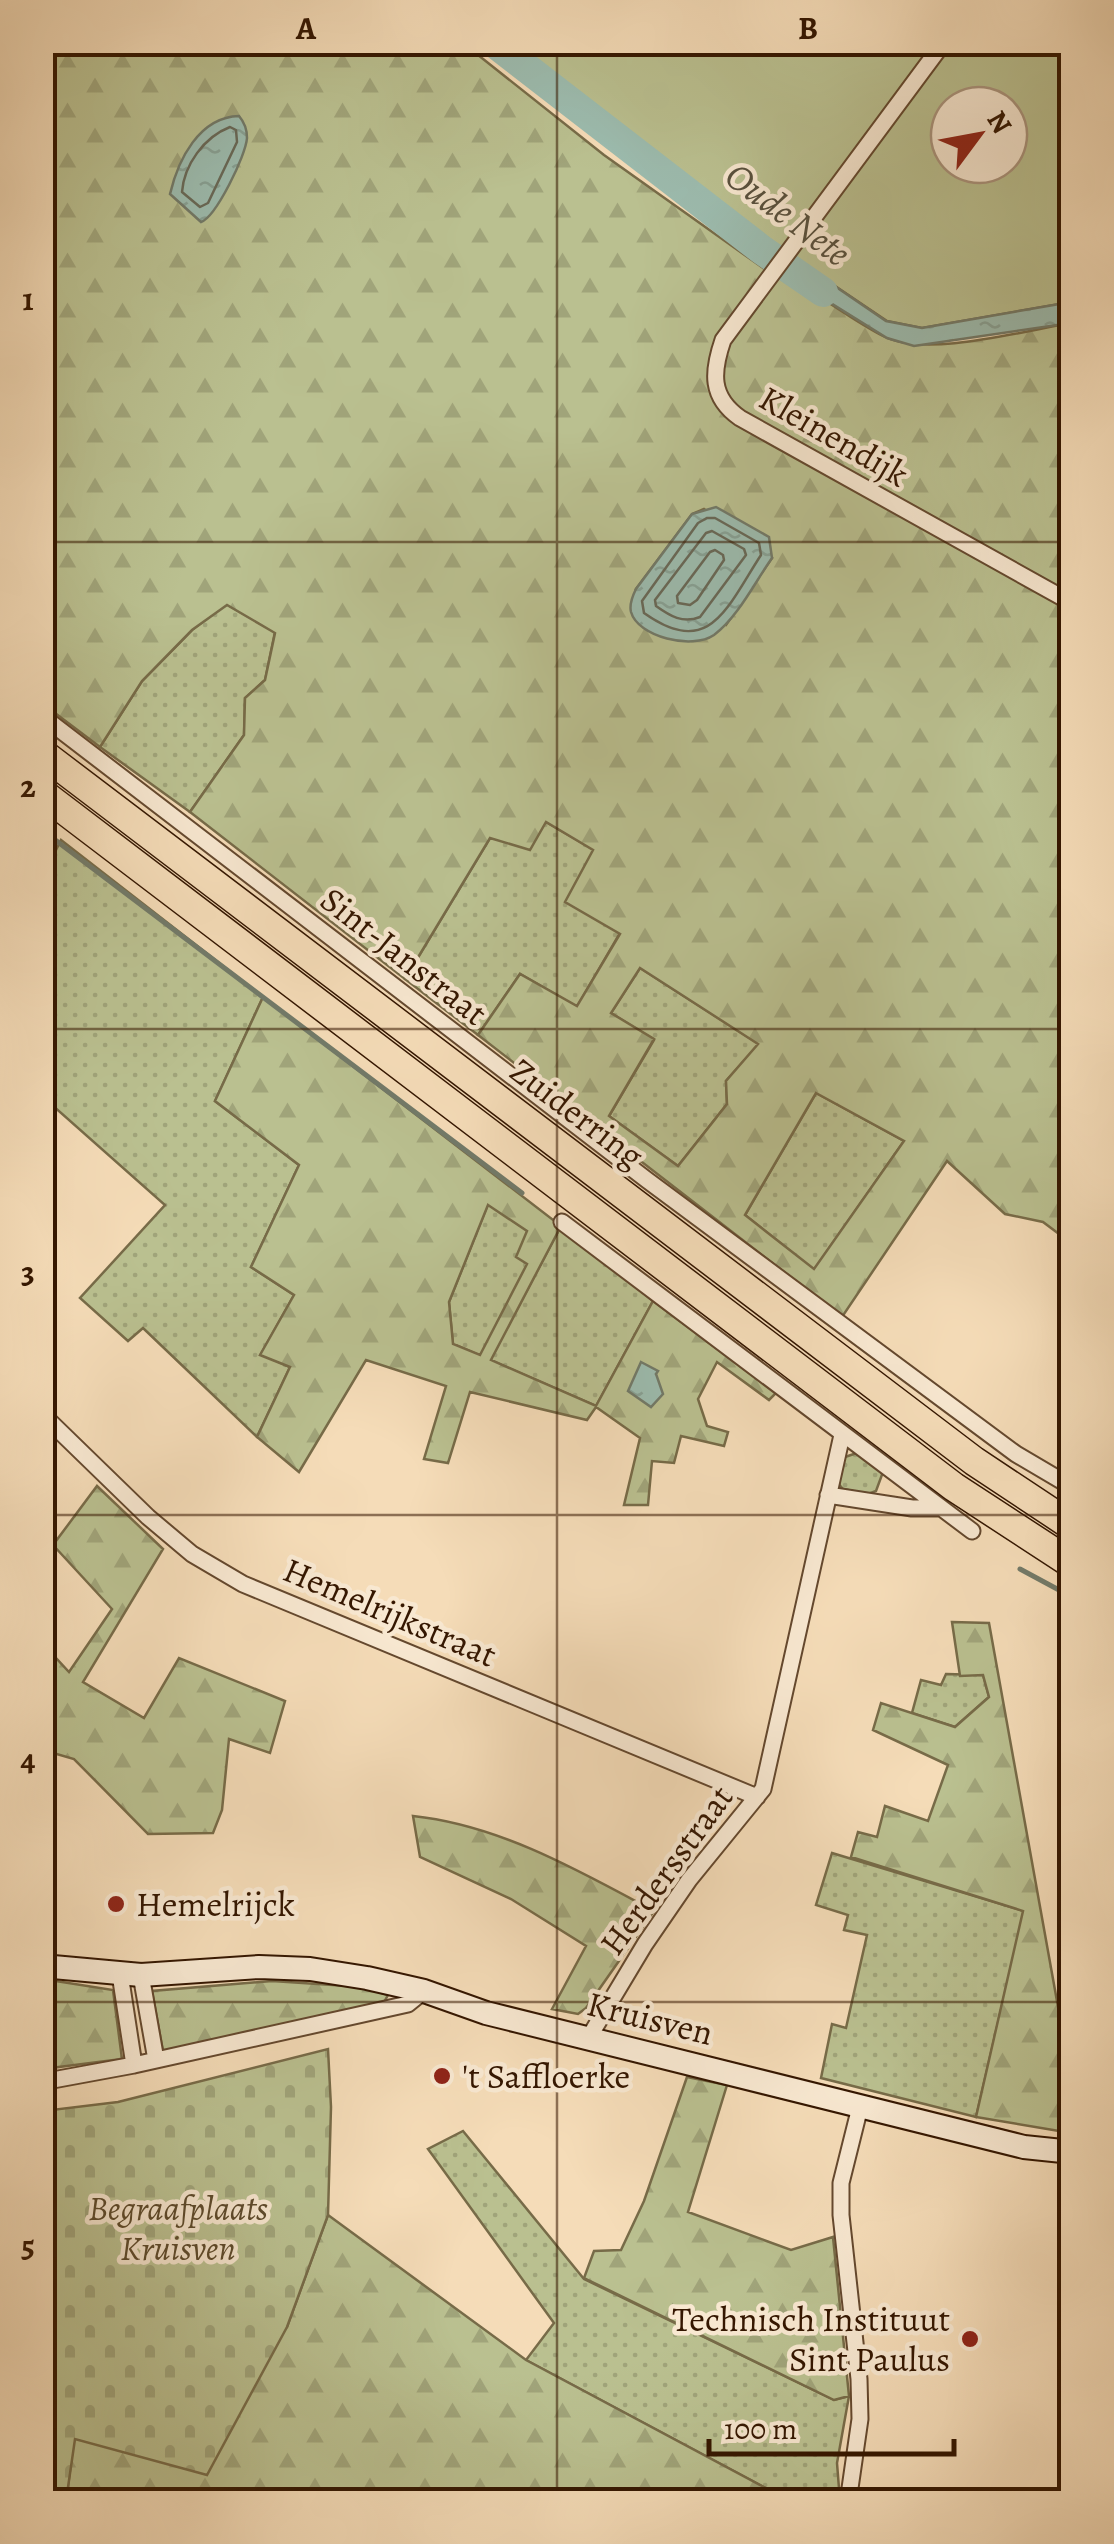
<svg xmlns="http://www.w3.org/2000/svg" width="1114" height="2544" viewBox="0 0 1114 2544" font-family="Alegreya,serif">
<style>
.grass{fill:url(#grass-dots);stroke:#776b48;stroke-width:2.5}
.forest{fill:url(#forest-firs);stroke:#776b48;stroke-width:2.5;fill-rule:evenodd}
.cemetery{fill:url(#cemetery-stones);stroke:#776b48;stroke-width:2.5}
.pitch{fill:#bac090;stroke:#776b48;stroke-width:2.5;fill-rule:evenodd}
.water{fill:url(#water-ripples);stroke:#727a69;stroke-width:2.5}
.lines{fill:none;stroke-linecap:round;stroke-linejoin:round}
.shore{stroke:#686958;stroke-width:2.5}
.stream{stroke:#727a69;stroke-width:5}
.river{stroke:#9cbcaf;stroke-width:30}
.street-casing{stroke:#64482e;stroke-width:19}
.secondary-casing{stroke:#341600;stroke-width:26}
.highway-casing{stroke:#341600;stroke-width:31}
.street{stroke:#f8e8d1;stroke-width:15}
.secondary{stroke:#f8e8d1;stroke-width:22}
.highway{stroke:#f5dcb8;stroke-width:28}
.grid{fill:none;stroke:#341600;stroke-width:2.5;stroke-opacity:0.55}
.poi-dot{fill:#8f2418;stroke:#f8e8d1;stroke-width:4}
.labels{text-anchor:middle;stroke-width:9;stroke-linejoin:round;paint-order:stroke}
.street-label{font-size:35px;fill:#341600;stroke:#f8e8d1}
.poi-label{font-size:35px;fill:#341600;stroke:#f8e8d1;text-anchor:start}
.park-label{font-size:35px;font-style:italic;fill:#5c492b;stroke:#f8e8d1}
.water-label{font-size:38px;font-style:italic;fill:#58503d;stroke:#f8e8d1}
.neatline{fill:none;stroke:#341600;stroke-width:4}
.grid-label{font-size:32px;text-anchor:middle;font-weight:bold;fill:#341600}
</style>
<defs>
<pattern id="grass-dots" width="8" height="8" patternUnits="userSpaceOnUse" patternTransform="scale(2.5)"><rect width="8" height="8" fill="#bac090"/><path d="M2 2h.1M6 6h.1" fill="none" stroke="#a0a47a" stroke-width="1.8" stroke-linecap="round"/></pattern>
<pattern id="forest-firs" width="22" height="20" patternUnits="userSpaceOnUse" patternTransform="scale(2.5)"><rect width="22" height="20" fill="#bac090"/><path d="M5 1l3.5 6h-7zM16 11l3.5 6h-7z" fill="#a0a47a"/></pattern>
<pattern id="cemetery-stones" width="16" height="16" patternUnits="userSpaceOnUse" patternTransform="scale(2.5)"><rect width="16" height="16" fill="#bac090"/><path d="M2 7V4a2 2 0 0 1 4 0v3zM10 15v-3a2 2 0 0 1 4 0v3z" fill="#a0a47a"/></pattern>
<pattern id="water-ripples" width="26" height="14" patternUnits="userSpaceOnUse" patternTransform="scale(2.5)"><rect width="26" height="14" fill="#9cbcaf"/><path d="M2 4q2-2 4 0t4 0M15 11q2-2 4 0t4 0" fill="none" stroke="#87a195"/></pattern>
</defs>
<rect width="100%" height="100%" fill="#f5dcb8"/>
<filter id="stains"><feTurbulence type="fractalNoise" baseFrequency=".002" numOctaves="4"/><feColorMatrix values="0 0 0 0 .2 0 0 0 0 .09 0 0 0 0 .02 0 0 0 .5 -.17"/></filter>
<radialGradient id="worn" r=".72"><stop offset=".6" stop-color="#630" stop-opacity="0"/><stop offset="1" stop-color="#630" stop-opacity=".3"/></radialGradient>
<!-- grass -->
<path class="grass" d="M226 604 275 632 265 680 245 698 244 735 190 812 100 747 142 681 192 630Z
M546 822 594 850 620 933 577 1007 520 974 478 1035 405 979 490 838Z
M61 840 263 997 215 1101 299 1165 251 1267 294 1295 261 1354 290 1367 257 1437 143 1328 128 1341 80 1298 165 1205 43 1097 42 878Z
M640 968 759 1044 726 1081 727 1104 678 1166 609 1116 654 1040 611 1013Z
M816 1093 904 1141 814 1270 745 1215Z
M488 1204 528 1231V1264L481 1356 453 1344 449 1302Z
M561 1226 653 1301 596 1406 490 1360Z
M857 1453 883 1472 876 1491 868 1494 843 1489 836 1481 842 1458Z
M946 1674 983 1675 989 1697 955 1727 912 1713 921 1680 941 1685Z
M832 1853 1024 1911 976 2117 821 2078 832 2024 846 2028 867 1935 844 1930 848 1915 816 1905Z
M463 2131 584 2279 834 2400 849 2396 837 2463 840 2501H790L526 2360 554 2323 428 2149Z"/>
<!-- forest -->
<path class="forest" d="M42 43H463L604 155 763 268C807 283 842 315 883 336 925 358 1023 331 1071 323V1243L1043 1222 1005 1214 947 1161 842 1317 478 1035 520 974 577 1006 620 934 565 902 593 850 546 822 530 850 490 838 405 979 190 812 244 735 245 698 265 680 275 633 227 605 192 630 142 681 100 747 43 704ZM704 509 772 558 726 625 636 589 692 514ZM640 968 758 1044 726 1081 727 1104 678 1166 609 1116 654 1039 611 1013ZM816 1093 904 1141 814 1269 745 1215Z
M263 997 561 1226 491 1360 596 1406 653 1301 776 1393 769 1400 717 1362 698 1399 707 1426 728 1432 724 1446 681 1436 674 1463 652 1461 648 1505H624L640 1438 596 1407 587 1420 470 1392 448 1463 424 1459 446 1386 366 1360 299 1472 257 1437 290 1367 260 1355 294 1295 251 1267 299 1165 215 1101ZM488 1205 527 1231 516 1257 527 1264 480 1355 453 1344 449 1302Z
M97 1486 163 1549 83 1682 144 1718 179 1658 285 1701 270 1753 229 1739 222 1810 213 1833 148 1834 74 1759 43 1750V1644L69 1672 112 1609 53 1545Z
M952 1622 989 1623 1071 2079V2133L976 2117 1023 1911 851 1857 858 1832 877 1837 885 1806 928 1821 948 1765 873 1730 881 1703 955 1727 989 1697 983 1675 960 1676Z
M413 1816C499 1825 578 1870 654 1911L586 2008 578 2014 552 2009 586 1946 511 1899 420 1857Z
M43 1979 113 1990 122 2059 43 2069Z
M272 1981 363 1987 388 1995 383 2004 163 2051 152 1991Z
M687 2077 727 2085 688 2212 791 2250 833 2237 849 2396 834 2400 584 2278 594 2251 621 2250 644 2201Z
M328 2215 526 2360 790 2501 66 2502 74 2439 287 2327Z"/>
<!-- cemetery -->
<path class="cemetery" d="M328 2049 331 2107 328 2215 287 2327 207 2475 75 2439 66 2501H43V2111L118 2102Z"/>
<!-- pitch -->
<path class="pitch" d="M512 43H1071V302L922 328 887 321 798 261ZM949 105H1009V165H949Z"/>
<!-- water -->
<path class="water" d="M239 116C245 123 247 129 247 138 246 155 216 217 201 222L170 194C178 160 199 117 239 116Z
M798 261 886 321 922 328 1071 302V323L914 346 887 338 789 277Z
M716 507 769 537 772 558C755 582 738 617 714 635 692 650 638 637 631 612 629 604 633 595 636 589L692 514Z
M641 1362 658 1371 656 1374 663 1394 651 1407 628 1391Z"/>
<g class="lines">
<!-- shore -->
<path class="shore" d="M230 127 236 130 237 142 208 203 200 207 182 192C184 165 204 137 230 127Z
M707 518H715L759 543 761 555C727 607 710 660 644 613L642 601 698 523Z
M712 531 744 549 746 555 700 617C683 624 670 616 656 606L655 600 706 533Z
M715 550 723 555 724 560 697 600 690 605 678 603 677 596 710 552Z"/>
<!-- stream -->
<path class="stream" d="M42 830 522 1193
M1020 1569 1072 1597"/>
<!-- river -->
<path class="river" d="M493 42 762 250 823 292"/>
<!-- street casing -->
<g class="street-casing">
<path id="street" d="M944 42 723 340C712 372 710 397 740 418L1072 603
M42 716 647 1180 1016 1454 1072 1487
M562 1222 972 1531
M42 1414 148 1517 192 1554 243 1584 757 1797
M828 1495 912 1508H938
M120 1974 134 2065
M141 1975 156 2060
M588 2039 645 1944 689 1880 763 1789 842 1435
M42 2082 134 2065 408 2004 424 1991
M848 2502 860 2419 859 2379 841 2215V2183L860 2107"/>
</g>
<!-- secondary casing -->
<g class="secondary-casing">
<path id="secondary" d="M42 1966 141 1975 259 1967 310 1969 367 1978 424 1991 486 2013 1024 2147 1072 2152"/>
</g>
<!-- highway casing -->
<g class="highway-casing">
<path id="highway" d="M42 753 974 1461 1072 1526
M42 793 954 1487 1072 1564"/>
</g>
<!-- street -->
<use href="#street" class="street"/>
<!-- secondary -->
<use href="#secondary" class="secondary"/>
<!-- highway -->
<use href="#highway" class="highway"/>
</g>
<!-- grid -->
<path class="grid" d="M557 42V2502M42 542H1072M42 1029H1072M42 1515H1072M42 2002H1072"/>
<!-- markers -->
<g class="poi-dot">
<circle cx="116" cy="1904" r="10"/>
<circle cx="442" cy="2076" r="10"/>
<circle cx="970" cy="2339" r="10"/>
</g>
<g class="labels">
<!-- street labels -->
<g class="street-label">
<text transform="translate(834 436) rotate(30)" y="12">Kleinendijk</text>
<text transform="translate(404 956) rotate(38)" y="12">Sint-Janstraat</text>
<text transform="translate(577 1113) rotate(37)" y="12">Zuiderring</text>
<text transform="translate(390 1612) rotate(23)" y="12">Hemelrijkstraat</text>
<text transform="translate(666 1870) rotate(-54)" y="12">Herdersstraat</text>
<text transform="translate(650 2018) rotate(14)" y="12">Kruisven</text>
</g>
<!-- poi labels -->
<g class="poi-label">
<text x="136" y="1916">Hemelrijck</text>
<text x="462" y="2088">'t Saffloerke</text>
<text x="950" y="2331" text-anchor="end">Technisch Instituut<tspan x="950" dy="40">Sint Paulus</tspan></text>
</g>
<!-- park labels -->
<g class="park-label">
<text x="178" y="2220">Begraafplaats<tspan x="178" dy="40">Kruisven</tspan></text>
</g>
<!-- water labels -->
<g class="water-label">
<text transform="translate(788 214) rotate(37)" y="13">Oude Nete</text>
</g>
</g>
<!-- margin -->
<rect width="1114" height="2544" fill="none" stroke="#f5dcb8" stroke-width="110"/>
<!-- north arrow -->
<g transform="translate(979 135) rotate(58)"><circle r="48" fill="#f8e8d1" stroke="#aa947d" stroke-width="2.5"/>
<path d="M0-8L18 38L0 25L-18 38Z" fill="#8f2418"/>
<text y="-15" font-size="28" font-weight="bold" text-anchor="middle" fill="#341600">N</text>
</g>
<!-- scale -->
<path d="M709 2439v15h245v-15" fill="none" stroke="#341600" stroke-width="5"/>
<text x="724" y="2439" font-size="30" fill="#341600" stroke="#f8e8d1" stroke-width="8" paint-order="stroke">100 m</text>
<rect x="55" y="55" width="1004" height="2434" class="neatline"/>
<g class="grid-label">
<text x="306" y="39">A</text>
<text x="808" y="39">B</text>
<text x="28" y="310">1</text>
<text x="28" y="797">2</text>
<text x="28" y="1283">3</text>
<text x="28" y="1770">4</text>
<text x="28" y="2257">5</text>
</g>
<rect width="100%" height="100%" filter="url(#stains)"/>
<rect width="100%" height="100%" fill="url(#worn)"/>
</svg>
